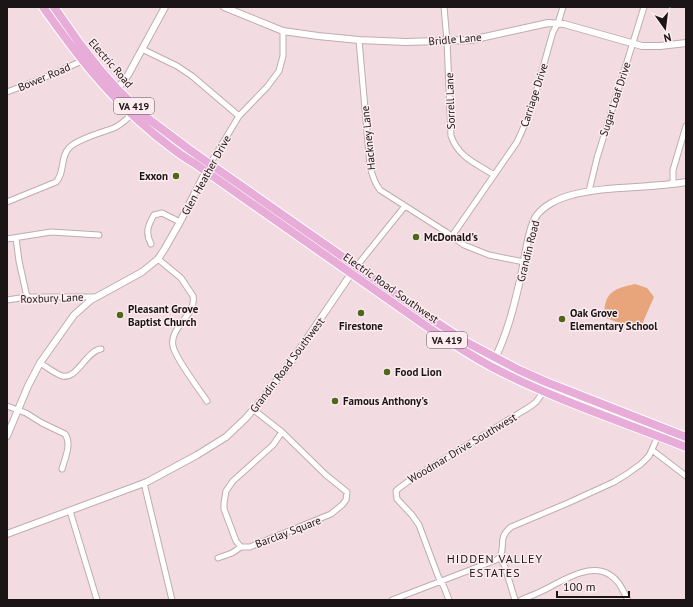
<svg xmlns="http://www.w3.org/2000/svg" width="693" height="607" viewBox="0 0 693 607" font-family="'PT Sans',sans-serif">
<style>
.park{fill:#e8a47b}
.lines{fill:none;stroke-linecap:round;stroke-linejoin:round}
.minor-casing{stroke:#c0abb0;stroke-width:7}
.tertiary-casing{stroke:#c0abb0;stroke-width:8}
.primary-casing{stroke:#fff;stroke-width:10}
.minor{stroke:#fff;stroke-width:5}
.tertiary{stroke:#fff;stroke-width:6}
.primary{stroke:#e8acd8;stroke-width:8}
.poi-dot{fill:#4e6718;stroke:#fcebef;stroke-width:1.5}
.labels{text-anchor:middle;stroke-width:3;stroke-linejoin:round;paint-order:stroke}
.shield{fill:#fcebef;stroke:#5f5558;stroke-width:1}
.shield-label{font-size:10px;font-weight:bold;fill:#1c1517}
.street-label{font-size:11px;fill:#1c1517;stroke:#fcebef}
.poi-label{font-size:11px;font-weight:bold;fill:#1c1517;stroke:#fcebef;text-anchor:start}
.neighbourhood-label{font-size:12px;letter-spacing:1px;fill:#1c1517;stroke:#fcebef}
</style>
<rect width="100%" height="100%" fill="#f2dce1"/>
<!-- park -->
<path class="park" d="M635 284 647 288 654 297 639 331 604 317C604 292 613 289 635 284Z"/>
<g class="lines">
<!-- minor casing -->
<g class="minor-casing">
<path id="minor" d="M444 7 447 41 451 136C459 158 476 163 494 175
M359 40 370 166C372 175 374 182 380 190L446 232 464 245 489 255 524 262
M142 49 177 66 192 76 239 116
M7 92 41 79 82 61
M210 164 239 116 267 87 279 71 283 56V31
M673 184V170L686 126
M589 191 597 158 644 7
M7 202 56 182C65 173 60 157 69 148 75 140 103 132 114 128 120 125 126 120 131 115
M452 236 517 142C534 107 542 69 553 32L558 23 563 7
M16 238 19 261 27 297
M7 239 51 232 99 235
M151 244C145 233 148 225 154 215L162 213 180 222
M158 259 181 278 193 296C197 315 169 327 173 346 175 358 199 389 207 401
M356 267 405 206
M7 300 27 297H96
M40 363C47 367 54 373 62 376 77 380 86 351 101 349
M7 406 26 413 42 423 65 434C72 444 65 458 62 469
M652 450 686 476
M144 483 172 600
M70 511 97 600
M241 547 236 541 224 509V503L226 491 233 481 273 445 282 432
M500 557C506 544 497 539 511 527L568 503 614 482 627 474 641 464 649 456 658 436 651 423
M500 557 505 567 515 600
M218 558 232 553 241 547H250L331 514 342 505 346 500 347 492 326 475 282 432 254 410
M392 600 496 560 500 557
M449 600 444 587 438 576 419 525 412 515 397 499 396 491 398 489 410 480 531 406 536 402 544 391
M521 600C528 597 536 594 544 590 562 581 590 562 610 575 619 580 623 591 628 600"/>
</g>
<!-- tertiary casing -->
<g class="tertiary-casing">
<path id="tertiary" d="M224 7 283 31 318 36 359 40 406 42 471 40 548 23 564 24 642 46H660L686 43
M115 92 128 75 165 7
M491 366C507 337 515 303 522 271 525 257 529 225 537 215 544 206 557 199 568 196 606 185 647 189 686 182
M7 436 28 386 40 363 74 315 91 300 142 272 158 259 164 250 180 222 207 169
M7 534 147 482 197 455 226 437 246 418 264 397 289 365 353 271"/>
</g>
<!-- primary casing -->
<g class="primary-casing">
<path id="primary" d="M43 7C77 55 108 96 154 134 167 144 179 155 194 163L429 328C450 342 470 355 492 367 553 399 621 421 686 447
M54 7 80 44 102 72 118 90 146 117 190 150 433 320 468 343 519 370 546 382 686 437"/>
</g>
<!-- minor -->
<use href="#minor" class="minor"/>
<!-- tertiary -->
<use href="#tertiary" class="tertiary"/>
<!-- primary -->
<use href="#primary" class="primary"/>
</g>
<!-- markers -->
<g class="poi-dot">
<circle cx="176" cy="176" r="4"/>
<circle cx="416" cy="237" r="4"/>
<circle cx="361" cy="313" r="4"/>
<circle cx="120" cy="315" r="4"/>
<circle cx="562" cy="319" r="4"/>
<circle cx="387" cy="372" r="4"/>
<circle cx="335" cy="401" r="4"/>
</g>
<g class="labels">
<!-- shield labels -->
<g class="shield">
<rect x="114" y="98" width="40" height="16" rx="3"/>
<rect x="427" y="332" width="40" height="16" rx="3"/>
</g>
<g class="shield-label">
<text x="134" y="110">VA 419</text>
<text x="447" y="344">VA 419</text>
</g>
<!-- street labels -->
<g class="street-label">
<text transform="translate(455 39) rotate(-5)" y="4">Bridle Lane</text>
<text transform="translate(111 63) rotate(49)" y="4">Electric Road</text>
<text transform="translate(44 77) rotate(-23)" y="4">Bower Road</text>
<text transform="translate(534 95) rotate(-72)" y="4">Carriage Drive</text>
<text transform="translate(615 99) rotate(-72)" y="4">Sugar Loaf Drive</text>
<text transform="translate(450 101) rotate(-92)" y="4">Sorrell Lane</text>
<text transform="translate(368 138) rotate(-96)" y="4">Hackney Lane</text>
<text transform="translate(206 175) rotate(-61)" y="4">Glen Heather Drive</text>
<text transform="translate(528 251) rotate(-76)" y="4">Grandin Road</text>
<text transform="translate(391 288) rotate(35)" y="4">Electric Road Southwest</text>
<text transform="translate(52 298) rotate(-2)" y="4">Roxbury Lane</text>
<text transform="translate(287 365) rotate(-53)" y="4">Grandin Road Southwest</text>
<text transform="translate(462 448) rotate(-31)" y="4">Woodmar Drive Southwest</text>
<text transform="translate(288 532) rotate(-21)" y="4">Barclay Square</text>
</g>
<!-- poi labels -->
<g class="poi-label">
<text x="168" y="180" text-anchor="end">Exxon</text>
<text x="424" y="241">McDonald's</text>
<text x="128" y="313">Pleasant Grove<tspan x="128" dy="13">Baptist Church</tspan></text>
<text x="570" y="317">Oak Grove<tspan x="570" dy="13">Elementary School</tspan></text>
<text x="361" y="330" text-anchor="middle">Firestone</text>
<text x="395" y="376">Food Lion</text>
<text x="343" y="405">Famous Anthony's</text>
</g>
<!-- neighbourhood labels -->
<g class="neighbourhood-label">
<text x="495" y="563">HIDDEN VALLEY<tspan x="495" dy="14">ESTATES</tspan></text>
</g>
</g>
<!-- border -->
<rect width="693" height="607" fill="none" stroke="#1c1517" stroke-width="16"/>
<!-- north arrow -->
<g transform="translate(665 28) rotate(166)" stroke="#fcebef" stroke-width="3" paint-order="stroke">
<path d="M0-3L7 15L0 10L-7 15Z" fill="#1c1517"/>
<text y="-6" font-size="11" font-weight="bold" text-anchor="middle" fill="#1c1517">N</text>
</g>
<!-- scale -->
<path d="M557 591v6h72v-6" fill="none" stroke="#1c1517" stroke-width="2"/>
<text x="563" y="591" font-size="12" fill="#1c1517" stroke="#fcebef" stroke-width="3" paint-order="stroke">100 m</text>
</svg>
